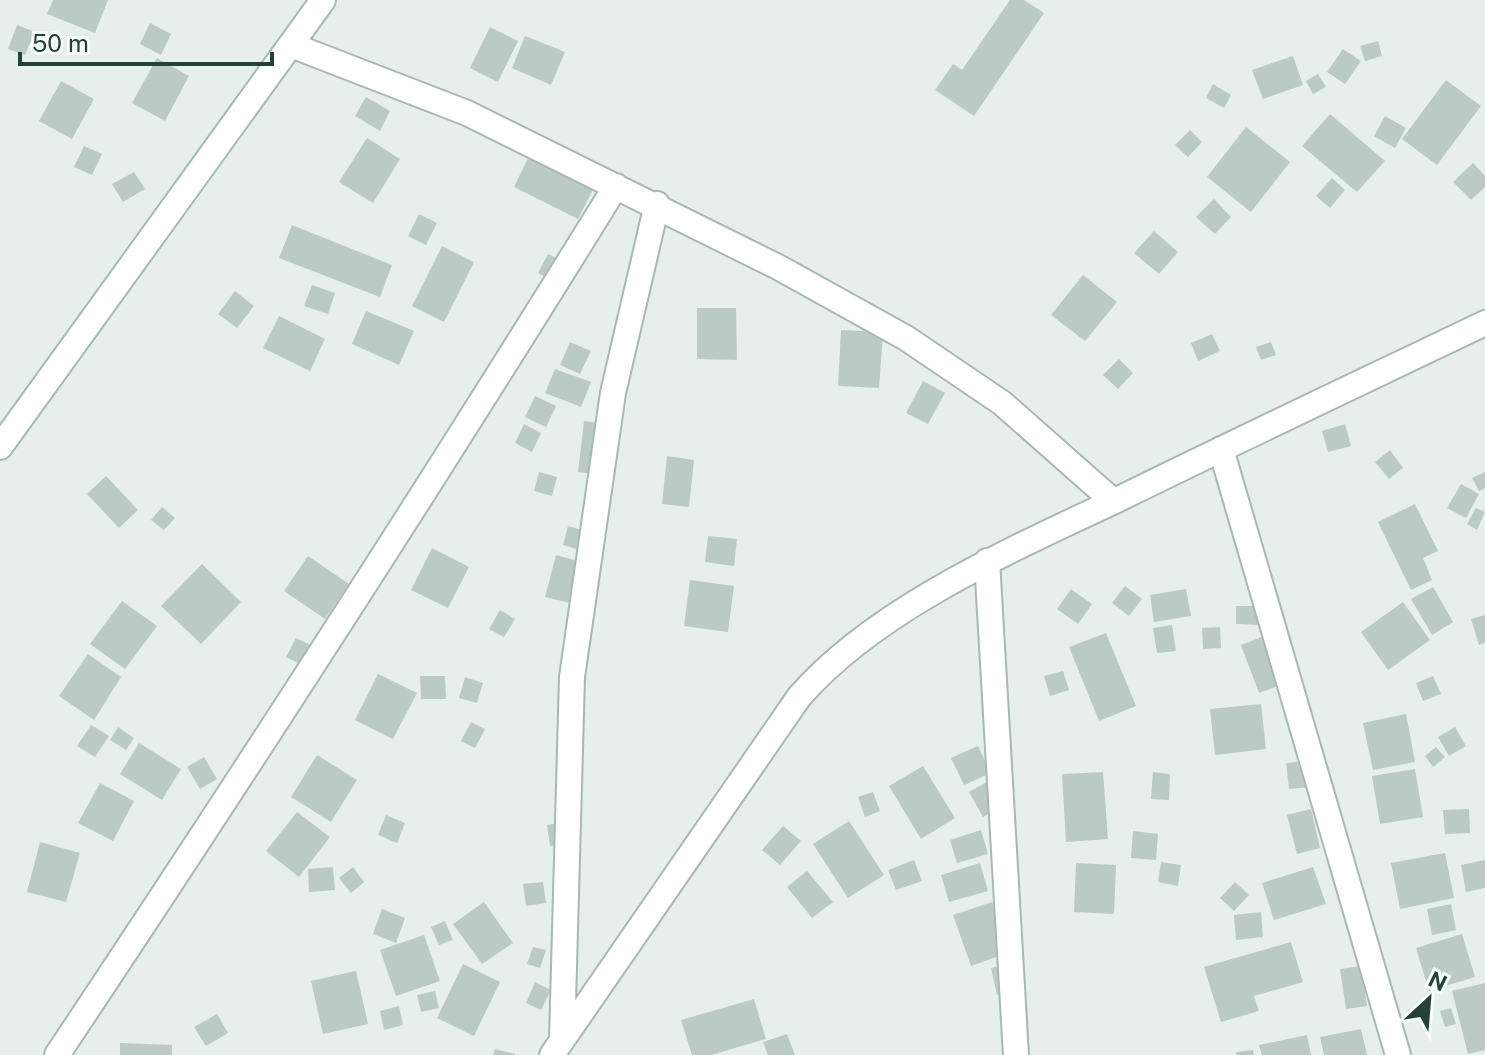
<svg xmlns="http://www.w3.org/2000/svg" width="1485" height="1055" viewBox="0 0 1485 1055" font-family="'Public Sans',sans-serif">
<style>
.building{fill:#bbcac4}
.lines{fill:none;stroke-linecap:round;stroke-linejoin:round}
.street-casing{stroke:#a8b8b2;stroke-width:28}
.secondary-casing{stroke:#a4bbb3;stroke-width:28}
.street{stroke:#fff;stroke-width:24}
.secondary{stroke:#fff;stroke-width:24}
</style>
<rect width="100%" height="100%" fill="#e6efeb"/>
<!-- building -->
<path class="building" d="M53 0H108L95 33 47 14Z
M1010 0H1024L1044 13 974 116 935 90 953 64 962 70Z
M150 23 171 34 161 55 140 44Z
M17 25 35 32 25 55 8 49Z
M490 27 518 41 498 82 470 68Z
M525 36 565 52 551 85 512 68Z
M1378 41 1382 56 1365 61 1360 46Z
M1343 49 1361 61 1345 84 1327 72Z
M1293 56 1303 85 1263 99 1252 70Z
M157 58 189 76 165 121 132 103Z
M1318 74 1326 87 1313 94 1306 81Z
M1446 80 1481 106 1437 165 1402 139Z
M61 81 94 99 72 139 39 121Z
M1213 84 1231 95 1224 108 1206 98Z
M366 97 390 111 380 131 355 116Z
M1330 114 1385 161 1357 192 1302 146Z
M1385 116 1406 128 1395 148 1374 136Z
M1246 127 1290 162 1251 212 1207 177Z
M1190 130 1202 142 1188 157 1175 145Z
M367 138 400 159 373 203 339 182Z
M84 146 102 154 92 175 74 167Z
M530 154 595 186 578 219 514 187Z
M1473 163 1485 176V187L1471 200 1453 182Z
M134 172 145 189 123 202 112 184Z
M1332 178 1345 190 1330 208 1316 196Z
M1214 199 1231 217 1215 234 1196 217Z
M419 214 437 223 426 245 408 236Z
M292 225 392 265 380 297 279 258Z
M1154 231 1178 252 1159 274 1134 253Z
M442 246 474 262 444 322 412 306Z
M548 254 569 264 558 284 538 273Z
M1083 275 1117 302 1085 341 1051 315Z
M312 285 335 293 328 314 304 306Z
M235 291 254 306 237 328 218 314Z
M697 308H736L737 360 697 359Z
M366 311 414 331 399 365 352 344Z
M279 316 325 339 310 371 263 348Z
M841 330 883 332 879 388 838 386Z
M1212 334 1220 351 1198 361 1191 343Z
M570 342 591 351 580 374 560 365Z
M1271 342 1276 355 1261 360 1256 347Z
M1119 359 1133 373 1118 389 1103 375Z
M555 369 591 382 581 407 545 393Z
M923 381 945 393 928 424 906 413Z
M535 396 556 406 546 427 525 417Z
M584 421 616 425 610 476 578 472Z
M524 424 541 433 532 452 515 443Z
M1345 424 1351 446 1328 452 1322 431Z
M1390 450 1403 468 1389 479 1375 462Z
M667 456 694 460 689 507 662 504Z
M539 472 557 477 552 496 534 491Z
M1485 472V488L1479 491 1472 478Z
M106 476 138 510 119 528 87 494Z
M1461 484 1479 494 1466 518 1447 508Z
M1415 504 1438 551 1423 558 1432 580 1411 590 1378 522Z
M162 507 175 518 164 530 151 520Z
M1476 508 1485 512 1477 530 1467 524Z
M568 526 591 533 586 552 563 545Z
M708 536 737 539 734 566 705 562Z
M432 548 469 567 448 608 411 590Z
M556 555 585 563 575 604 545 597Z
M308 556 349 584 325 619 284 591Z
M202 564 241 602 201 644 161 606Z
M690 580 734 586 728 632 684 626Z
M1125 586 1142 599 1129 616 1112 603Z
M1433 587 1453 622 1432 635 1411 599Z
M1071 589 1092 604 1078 624 1057 609Z
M1186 589 1191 616 1154 622 1150 595Z
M122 601 157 626 125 669 90 644Z
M1403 602 1430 640 1388 670 1361 632Z
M1236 606H1261V625L1236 624Z
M500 610 515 619 504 637 489 629Z
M1485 615V643L1479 645 1471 619Z
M1172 625 1176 651 1157 653 1153 628Z
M1220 627 1221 648 1203 649 1202 628Z
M1280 630 1299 678 1259 693 1241 645Z
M1106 633 1136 706 1099 721 1069 647Z
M296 638 314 647 304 666 286 657Z
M88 654 121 677 94 720 59 696Z
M1063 671 1069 690 1050 696 1044 676Z
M378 674 417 693 393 739 355 720Z
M420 676H445L446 699H421Z
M1433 676 1441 694 1423 701 1416 683Z
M465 677 483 683 477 703 459 698Z
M1261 704 1266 749 1215 755 1210 709Z
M1406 714 1415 762 1373 770 1363 723Z
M471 722 485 729 475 748 461 741Z
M91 725 109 736 95 757 77 746Z
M118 727 134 738 126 750 110 740Z
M1455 727 1466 746 1449 756 1438 737Z
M139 743 181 769 162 800 120 774Z
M978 746 991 773 964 785 951 758Z
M1436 747 1445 757 1433 767 1425 756Z
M317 755 357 780 331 822 291 797Z
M204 757 217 779 200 789 187 767Z
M1309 761 1311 787 1289 789 1286 763Z
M923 766 955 818 921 839 889 786Z
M1415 769 1423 817 1380 824 1372 776Z
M1103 772 1108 839 1066 842 1062 774Z
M1153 772 1170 774 1169 800 1151 799Z
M992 779 1007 803 983 817 969 792Z
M100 783 134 801 113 841 78 823Z
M873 792 880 811 865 817 858 797Z
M1311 809 1320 848 1297 854 1287 815Z
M1469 809 1470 833 1445 834 1443 810Z
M297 812 330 837 299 877 266 851Z
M386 815 405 823 397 843 378 835Z
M849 821 884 875 848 898 813 844Z
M563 822 567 843 550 846 547 825Z
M783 826 801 841 780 865 762 850Z
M981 830 988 854 957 863 950 840Z
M1133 831 1158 834 1156 860 1131 858Z
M40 842 80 853 66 902 27 892Z
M1445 853 1454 898 1400 909 1391 863Z
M914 860 922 881 896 890 888 870Z
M1485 860V888L1466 892 1461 865Z
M1161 862 1181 865 1178 886 1158 882Z
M980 863 988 891 949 902 941 875Z
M1076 863 1116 865 1114 914 1074 912Z
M333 867 335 890 309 892 308 869Z
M353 867 364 882 351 893 339 878Z
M1313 867 1326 904 1274 920 1262 883Z
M807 871 833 902 812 918 787 887Z
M543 882 546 903 526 906 523 884Z
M1235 882 1249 895 1234 911 1220 898Z
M484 902 513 943 482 964 453 924Z
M992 902 1010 952 971 966 953 915Z
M1451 904 1456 930 1432 935 1427 909Z
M382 909 405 918 396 943 373 934Z
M1261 912 1263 937 1236 940 1234 915Z
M445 921 453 940 439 945 431 927Z
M1462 934 1475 977 1429 991 1416 948Z
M424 935 440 981 396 996 380 950Z
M1291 942 1303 982 1254 996 1259 1011 1221 1022 1204 967Z
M533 947 546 950 540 968 527 964Z
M1017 962 1022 990 997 995 991 968Z
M463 964 500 982 474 1036 437 1018Z
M1361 966 1367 1006 1346 1009 1340 969Z
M356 971 368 1024 323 1034 311 981Z
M535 982 551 990 541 1010 526 1003Z
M1485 983V1050L1468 1054 1452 991Z
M435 991 439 1008 421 1012 417 995Z
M754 999 766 1039 711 1055H692L681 1020Z
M399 1006 403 1025 384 1030 380 1011Z
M1451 1008 1456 1024 1445 1027 1440 1011Z
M217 1014 228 1033 206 1046 194 1027Z
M1361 1029 1367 1055H1324L1320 1037Z
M787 1034 795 1055H768L763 1042Z
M1307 1035 1311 1055H1262L1259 1045Z
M120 1043 172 1045V1055H120Z
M495 1049 515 1054V1055H493Z
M1253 1050 1254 1055H1236V1052Z"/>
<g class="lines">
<!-- street casing -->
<g class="street-casing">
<path id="street" d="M291 45 467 113 778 267 906 338 1002 403 1113 501
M1221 449 1398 1055
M987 561 1016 1055
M562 1039 572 677 613 393 657 204
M57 1055C248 768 435 479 616 186
M552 1055 799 697C877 607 1016 548 1123 497 1243 438 1364 381 1485 323"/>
</g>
<!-- secondary casing -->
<g class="secondary-casing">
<path id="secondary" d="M0 447 323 0"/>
</g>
<!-- street -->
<use href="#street" class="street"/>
<!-- secondary -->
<use href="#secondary" class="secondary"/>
</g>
<!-- north arrow -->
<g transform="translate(1429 999) rotate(26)" stroke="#f7fbf9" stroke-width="6" paint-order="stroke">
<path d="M0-6L14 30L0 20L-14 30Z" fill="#24423a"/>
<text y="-12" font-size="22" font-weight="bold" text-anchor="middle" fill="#24423a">N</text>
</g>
<!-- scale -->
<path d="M20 52v12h252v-12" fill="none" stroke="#24423a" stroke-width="4"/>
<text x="32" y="52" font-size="24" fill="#24423a" stroke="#f7fbf9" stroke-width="6" paint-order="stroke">50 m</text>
</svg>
